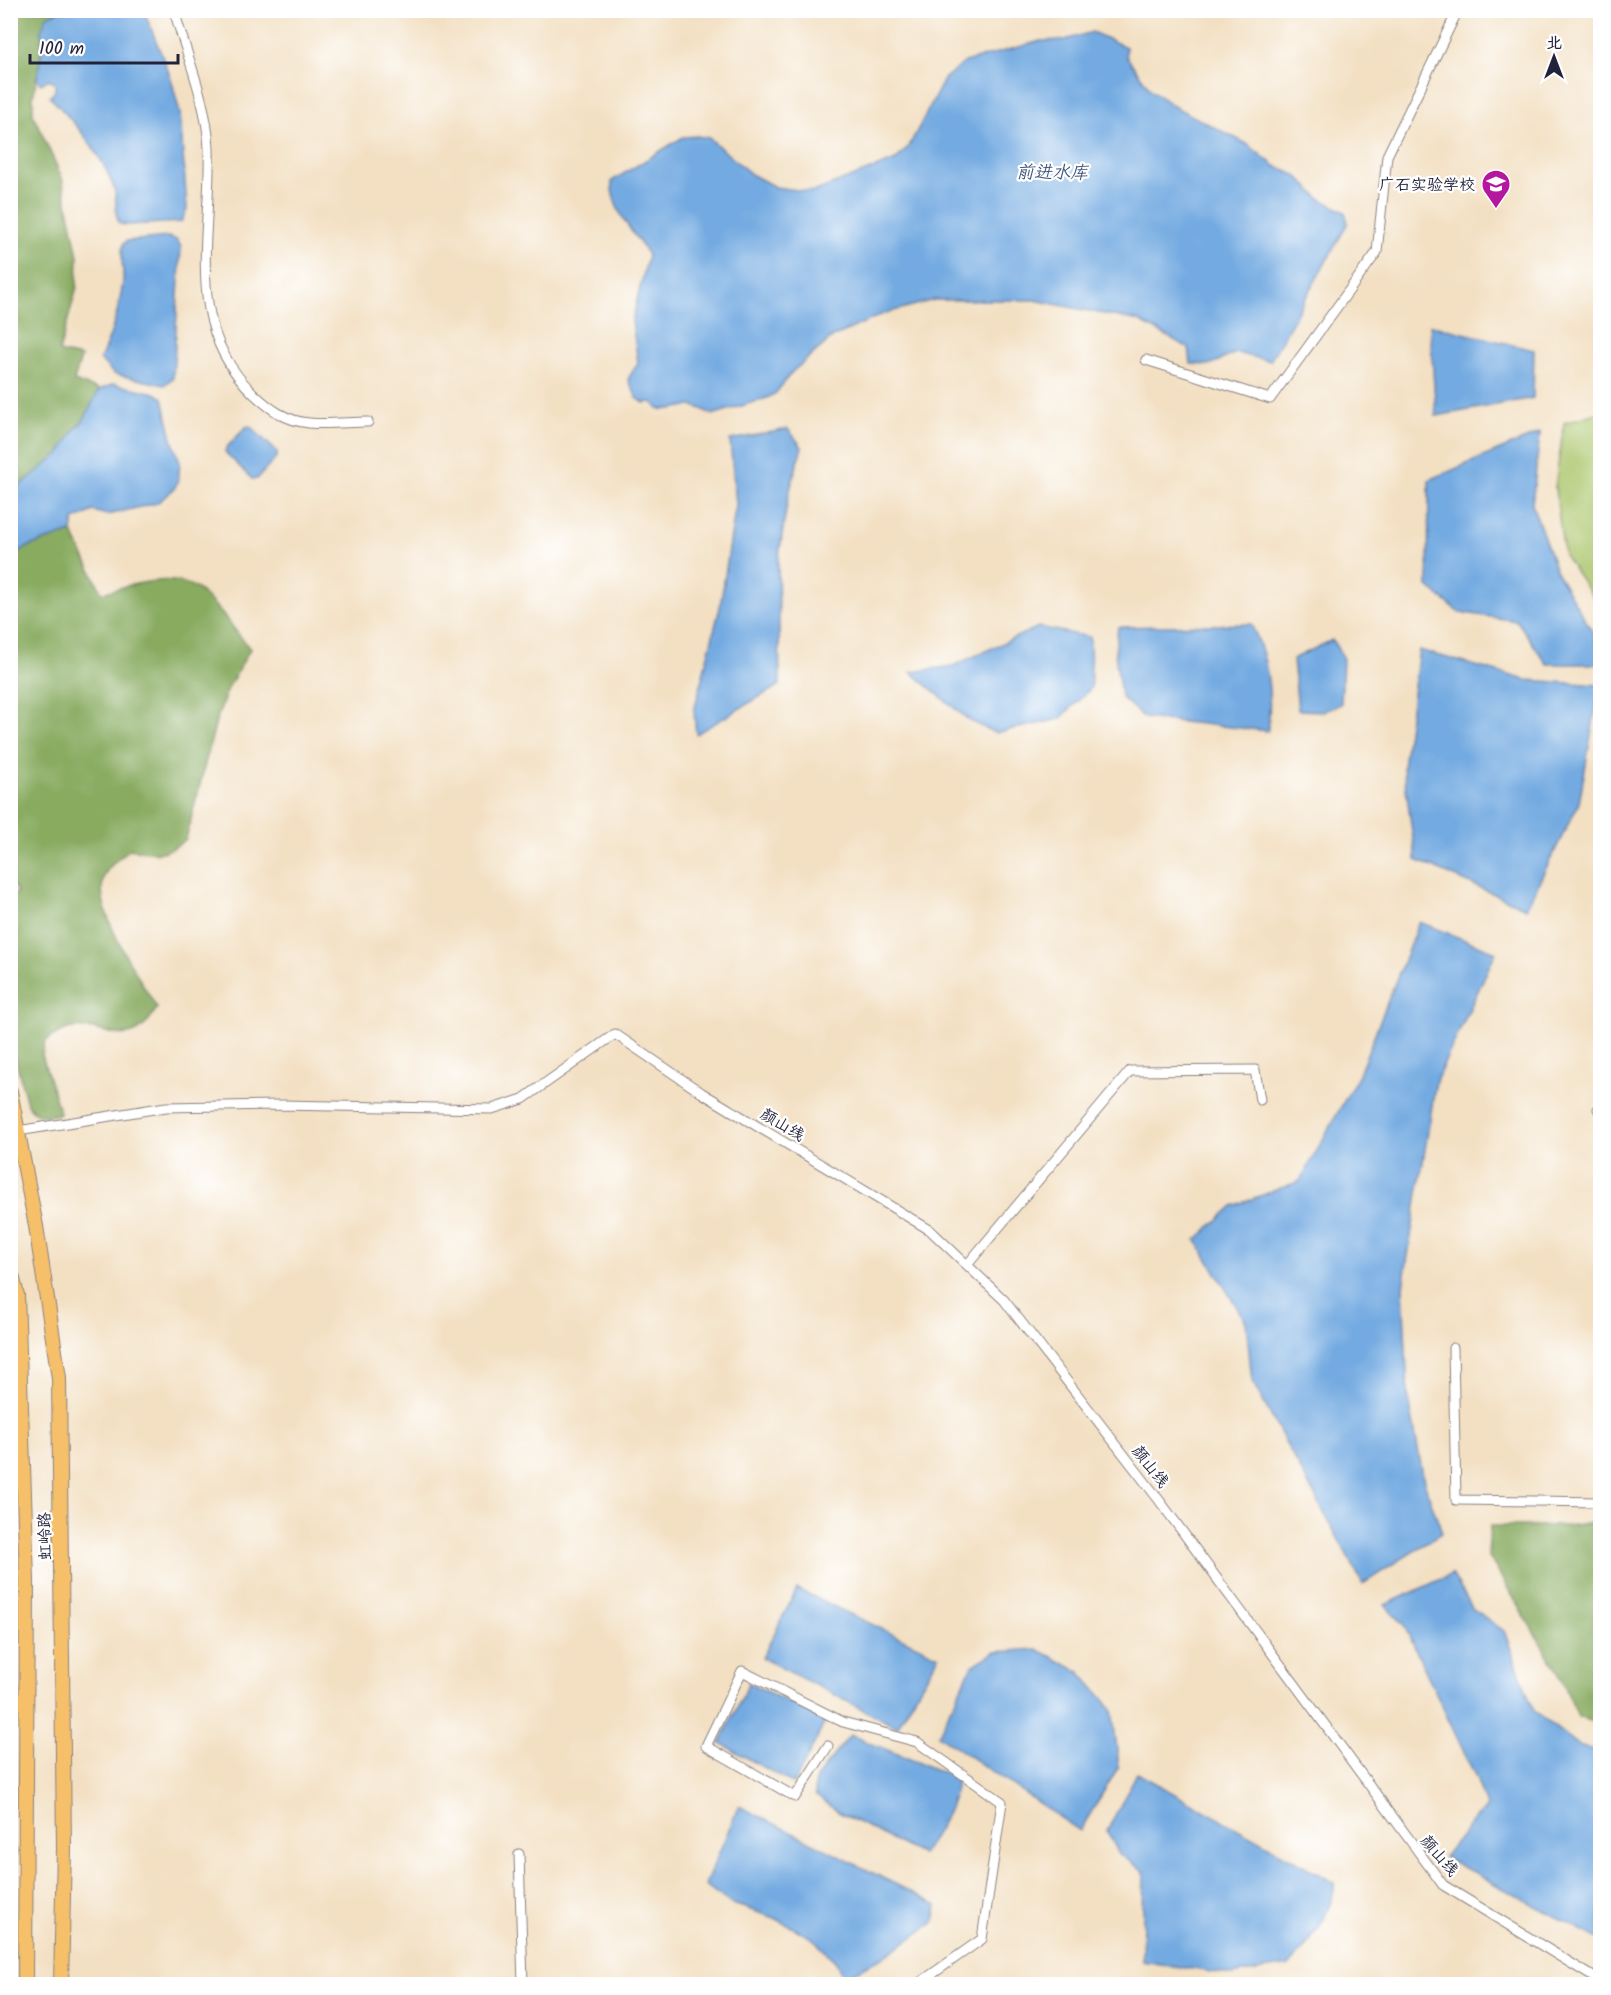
<svg xmlns="http://www.w3.org/2000/svg" width="1611" height="1995" viewBox="0 0 1611 1995" font-family="Kalam,'LXGW WenKai TC',sans-serif">
<style>
.green{fill:#abc66c;stroke:#667454;stroke-width:1.5}
.forest{fill:#88ab60;stroke:#55664e;stroke-width:1.5}
.water{fill:#73aae1;stroke:#4a668e;stroke-width:1.5}
.lines{fill:none;stroke-linecap:round;stroke-linejoin:round}
.minor-casing{stroke:#8a817f;stroke-width:11}
.primary-casing{stroke:#8a817f;stroke-width:16}
.minor{stroke:#fff;stroke-width:9}
.primary{stroke:#f6c06b;stroke-width:14}
.labels{text-anchor:middle;stroke-width:4.5;stroke-linejoin:round;paint-order:stroke}
.poi-label{font-size:16px;fill:#22223b;stroke:#fff;text-anchor:end}
.street-label{font-size:16px;fill:#22223b;stroke:#fff}
.water-label{font-size:18px;font-style:italic;fill:#42587d;stroke:#fff}
</style>
<rect width="100%" height="100%" fill="#fff"/>
<filter id="ink" filterUnits="userSpaceOnUse"><feTurbulence type="fractalNoise" baseFrequency=".0167" numOctaves="2"/><feDisplacementMap in="SourceGraphic" scale="12" xChannelSelector="R" yChannelSelector="G"/><feConvolveMatrix kernelMatrix="1 2 1 2 8 2 1 2 1" color-interpolation-filters="sRGB"/></filter>
<filter id="wash" filterUnits="userSpaceOnUse"><feTurbulence type="fractalNoise" baseFrequency=".008" numOctaves="4" result="noise"/><feDisplacementMap in="SourceGraphic" scale="24" xChannelSelector="R" yChannelSelector="G"/><feGaussianBlur stdDeviation="1.35" result="paint"/><feColorMatrix in="noise" values="0 0 0 0 0 0 0 0 0 0 0 0 0 0 0 0 0 1.4 0 .05"/><feComposite in="paint" operator="in"/></filter>
<g filter="url(#wash)">
<rect width="100%" height="100%" fill="#f3e0c3"/>
<!-- green -->
<path class="green" d="M1600 412V607L1564 555 1555 487 1564 423Z"/>
<!-- forest -->
<path class="forest" d="M13 11H60L55 12 41 31 43 45 33 97V114L62 178 78 256 77 287 59 352 81 357 74 381 99 390 83 422 75 429 60 453 11 493V16Z
M72 532 102 593C130 585 175 570 201 592 220 608 235 631 250 649L228 688 216 721 186 839C166 856 154 854 130 849 120 857 109 865 104 876 92 910 140 979 157 1008 151 1017 145 1028 135 1032 108 1044 84 1009 45 1042L42 1055 60 1114C45 1117 35 1117 27 1104L11 1042 10 899 17 892 10 880V556L32 545Z
M1600 1521V1724L1578 1717 1558 1672 1488 1555 1490 1526H1568Z"/>
<!-- water -->
<path class="water" d="M60 11H144L171 78 180 113 187 209 181 222 128 225 120 224C113 215 118 199 114 188 101 152 76 124 50 97L55 91V83L49 79 41 84 37 79 43 45 41 31 47 16Z
M1092 32 1126 47V56L1151 90 1175 107 1247 144 1275 166 1297 176 1319 198 1345 212 1348 223 1270 361 1236 353 1210 365 1191 364 1189 348 1139 321 1034 300H934L883 314 833 337 792 372 776 393 767 398 712 415C686 397 684 412 658 409L652 402 644 403 637 398 628 379 638 363 632 321 648 255C635 234 609 207 612 181L683 137 697 136 709 138 751 174 775 187 813 192 896 160 909 146 945 78 965 62 1040 41 1065 40Z
M168 237 177 240 181 247 173 378 164 385 114 374 100 359C112 335 119 309 123 282 124 270 120 256 123 244L127 241Z
M1430 325 1534 350 1533 398 1436 416Z
M114 384 155 393 163 398 172 439 180 462 178 481 174 489 157 503 107 515 93 511 74 520 72 532 32 545 11 556V493L60 453 75 429 83 421 99 390Z
M250 426 277 452V457L257 479H252L225 452 226 448 246 427Z
M788 429 802 447 788 497 778 562 780 685 696 734 694 711 720 607 736 504 730 440Z
M1540 433 1532 504 1557 573 1592 631 1600 653V664H1547L1517 621 1459 612 1428 587 1429 480Z
M1251 624C1268 657 1272 695 1268 731L1144 718 1121 697 1115 653 1118 627Z
M1038 627 1090 637 1091 688 1060 719 995 733 970 721 911 672 953 666Z
M1332 640 1343 657 1341 704 1324 711 1298 710 1293 659Z
M1419 650 1526 680 1600 685 1579 803 1526 908 1416 860 1403 767Z
M1419 922 1496 952 1436 1081 1403 1287 1408 1394 1424 1482 1442 1533 1363 1584 1252 1381 1246 1322 1196 1240 1233 1206 1300 1181 1359 1074Z
M1452 1574 1472 1608 1504 1631 1534 1711 1579 1746 1600 1753V1940L1444 1857 1486 1806 1476 1778 1403 1623 1385 1605Z
M797 1589 939 1656 897 1727 762 1658Z
M1037 1649 1080 1672 1112 1709 1119 1766 1080 1831 938 1735 972 1666 995 1652Z
M749 1683 826 1720 794 1784 720 1743Z
M850 1735 957 1778C954 1806 937 1833 922 1855L840 1813 815 1795 816 1778Z
M1137 1773 1335 1883C1331 1917 1311 1941 1289 1966L1231 1975 1142 1961 1144 1871 1119 1854 1107 1831Z
M739 1806 937 1905 935 1922 886 1955 843 1978 836 1962 812 1938 775 1918 730 1903 705 1885Z"/>
</g>
<g filter="url(#ink)">
<g class="lines">
<!-- minor casing -->
<g class="minor-casing">
<path id="minor" d="M174 10C186 54 207 102 209 148 212 234 182 326 254 394 270 409 286 421 309 423 328 425 349 422 368 422
M1146 360 1270 399 1377 252 1387 156 1458 10
M1598 1109 1600 1107
M18 1131 166 1107 280 1105 492 1109 523 1099 615 1034 702 1093 930 1230 1004 1300 1159 1500 1443 1885 1600 1981
M967 1265 1130 1071 1255 1070 1260 1100
M1453 1348 1456 1500 1600 1502
M828 1746 795 1797 706 1746 742 1671 843 1722 917 1742 1002 1802 982 1939 918 1984
M519 1854 523 1984"/>
</g>
<!-- primary casing -->
<g class="primary-casing">
<path id="primary" d="M10 1091 36 1226 59 1378 64 1848 61 1984
M10 1268 17 1295 27 1580 25 1984"/>
</g>
<!-- minor -->
<use href="#minor" class="minor"/>
<!-- primary -->
<use href="#primary" class="primary"/>
</g>
</g>
<!-- icons -->
<defs>
<g id="school-pin" transform="scale(1.5)"><path d="M0 17L-7.5 6A9.5 9.5 0 1 1 7.5 6Z" fill="#b5179e" stroke="#fff"/><path d="M0-5L7-2L0 1L-7-2ZM-4 1L0 2.5L4 1V4Q0 6-4 4Z" fill="#fff"/></g>
</defs>
<g fill-rule="evenodd">
<use href="#school-pin" x="1496" y="184"/>
</g>
<g class="labels">
<!-- poi labels -->
<g class="poi-label">
<text x="1475" y="190">广石实验学校</text>
</g>
<!-- street labels -->
<g class="street-label">
<text transform="translate(783 1124) rotate(31)" y="6">颜山线</text>
<text transform="translate(1151 1466) rotate(52)" y="6">颜山线</text>
<text transform="translate(44 1536) rotate(-91)" y="6">虹岭路</text>
<text transform="translate(1440 1855) rotate(49)" y="6">颜山线</text>
</g>
<!-- water labels -->
<g class="water-label">
<text x="1052" y="178">前进水库</text>
</g>
</g>
<!-- margin -->
<rect width="1611" height="1995" fill="none" stroke="#fff" stroke-width="36"/>
<!-- north arrow -->
<g transform="translate(1554 57)" stroke="#ffffff" stroke-width="4.5" paint-order="stroke">
<path d="M0-4.5L10 22L0 15L-10 22Z" fill="#22223b"/>
<text y="-9" font-size="16" font-weight="bold" text-anchor="middle" fill="#22223b">北</text>
</g>
<!-- scale -->
<path d="M30 54v9h148v-9" fill="none" stroke="#22223b" stroke-width="3"/>
<text x="39" y="54" font-size="18" fill="#22223b" stroke="#ffffff" stroke-width="4.5" paint-order="stroke">100 m</text>
</svg>
